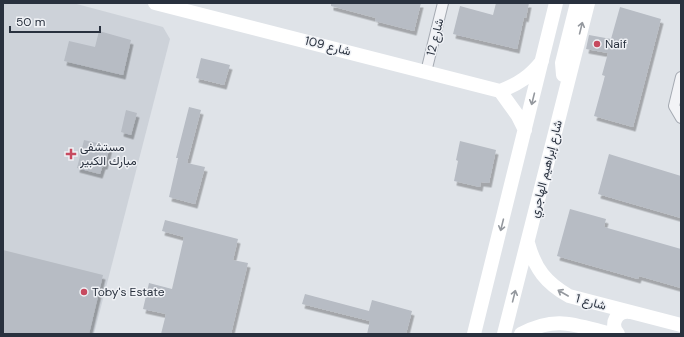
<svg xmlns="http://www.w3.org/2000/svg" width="684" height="337" viewBox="0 0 684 337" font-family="'DM Sans',Vazirmatn,sans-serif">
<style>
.built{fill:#cdd2d9}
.building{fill:#b7bcc4;filter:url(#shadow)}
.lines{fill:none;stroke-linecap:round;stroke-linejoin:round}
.street-casing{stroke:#a5aab2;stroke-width:12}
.street{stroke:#f2f3f6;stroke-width:10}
.secondary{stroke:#fff;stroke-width:14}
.oneway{stroke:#94989e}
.poi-dot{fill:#c74a5f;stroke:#eff1f5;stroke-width:1.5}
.labels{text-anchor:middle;stroke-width:3;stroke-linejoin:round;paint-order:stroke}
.street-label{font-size:12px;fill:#29313e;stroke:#eff1f5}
.poi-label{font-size:12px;fill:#29313e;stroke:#eff1f5;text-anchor:start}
</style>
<defs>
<filter id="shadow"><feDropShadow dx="2.5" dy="4.5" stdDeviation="0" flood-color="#0004"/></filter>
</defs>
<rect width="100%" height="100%" fill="#dfe3e8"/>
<!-- built -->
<path class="built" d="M3 3H73L163 27 170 39 94 334H3Z"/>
<!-- building -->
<path class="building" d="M331 3H421L414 31 375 21 376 18 331 6Z
M496 3H529L526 18 524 17 517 49 453 34 460 6 493 15Z
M620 7 661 19 633 127 594 116 605 76 602 75 608 53 586 49 589 35 611 39Z
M99 31 131 40 123 75 64 61 69 41 95 47Z
M201 58 230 65 224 85 196 78Z
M189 107 201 110 187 163 205 167 195 204 169 197 178 158H176Z
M126 110 137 113 131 135 121 132Z
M84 140 110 146 105 165H103L100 174 77 168Z
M460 141 496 150 489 183 481 182 480 187 454 181 458 161 456 160Z
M609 154 681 176V218L598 194Z
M570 209 606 219 604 227 681 249V288L639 276 638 279 557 256Z
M165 220 238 239 233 260 248 263 231 334H161L166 314 143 309 149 283 172 289 184 237 162 231Z
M3 250 103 275 89 334H3Z
M305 294 369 311 372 300 412 311 406 334H367L370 321 302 304Z"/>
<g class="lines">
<!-- street casing -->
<g class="street-casing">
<path id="street" d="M426 72 443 3
M681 77 674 106 681 118"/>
</g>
<!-- street -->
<use href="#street" class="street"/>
<!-- secondary -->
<path class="secondary" d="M155 3 500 91C519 84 530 76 542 61
M563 75 562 63 577 3
M500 91 518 116 525 130
M528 243C535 269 546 283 569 296L681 325
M474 334 556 3
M504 334 588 3
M521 334C556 315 575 325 611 334
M618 334C609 324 617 310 630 312"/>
</g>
<!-- one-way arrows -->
<defs><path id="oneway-shaft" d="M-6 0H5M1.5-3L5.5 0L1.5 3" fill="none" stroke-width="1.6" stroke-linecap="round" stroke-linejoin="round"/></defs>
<g class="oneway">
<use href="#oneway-shaft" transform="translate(581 28) rotate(-76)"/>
<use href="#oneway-shaft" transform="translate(533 99) rotate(104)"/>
<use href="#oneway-shaft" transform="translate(502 225) rotate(104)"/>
<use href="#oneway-shaft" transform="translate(563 293) rotate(-150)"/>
<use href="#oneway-shaft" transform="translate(514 296) rotate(-76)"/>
</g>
<!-- markers -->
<g class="poi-dot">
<circle cx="597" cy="44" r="4"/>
<path d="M69 148h4v4h4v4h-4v4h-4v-4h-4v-4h4z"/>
<circle cx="84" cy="292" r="4"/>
</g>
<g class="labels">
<!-- street labels -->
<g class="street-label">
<text transform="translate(435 37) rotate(-76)" y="4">شارع 12</text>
<text transform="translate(328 46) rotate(14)" y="4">شارع 109</text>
<text transform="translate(546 169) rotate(-76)" y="4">شارع إبراهيم الهاجري</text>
<text transform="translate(591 302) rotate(15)" y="4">شارع 1</text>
</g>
<!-- poi labels -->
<g class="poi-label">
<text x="605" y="48">Naif</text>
<text x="80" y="151">مستشفى<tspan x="80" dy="14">مبارك الكبير</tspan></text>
<text x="92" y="296">Toby's Estate</text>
</g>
</g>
<!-- border -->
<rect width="684" height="337" fill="none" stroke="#29313e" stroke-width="8"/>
<!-- scale -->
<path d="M10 26v6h90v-6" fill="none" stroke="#29313e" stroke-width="2"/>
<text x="16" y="26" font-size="12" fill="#29313e" stroke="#eff1f5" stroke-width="3" paint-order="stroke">50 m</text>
</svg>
